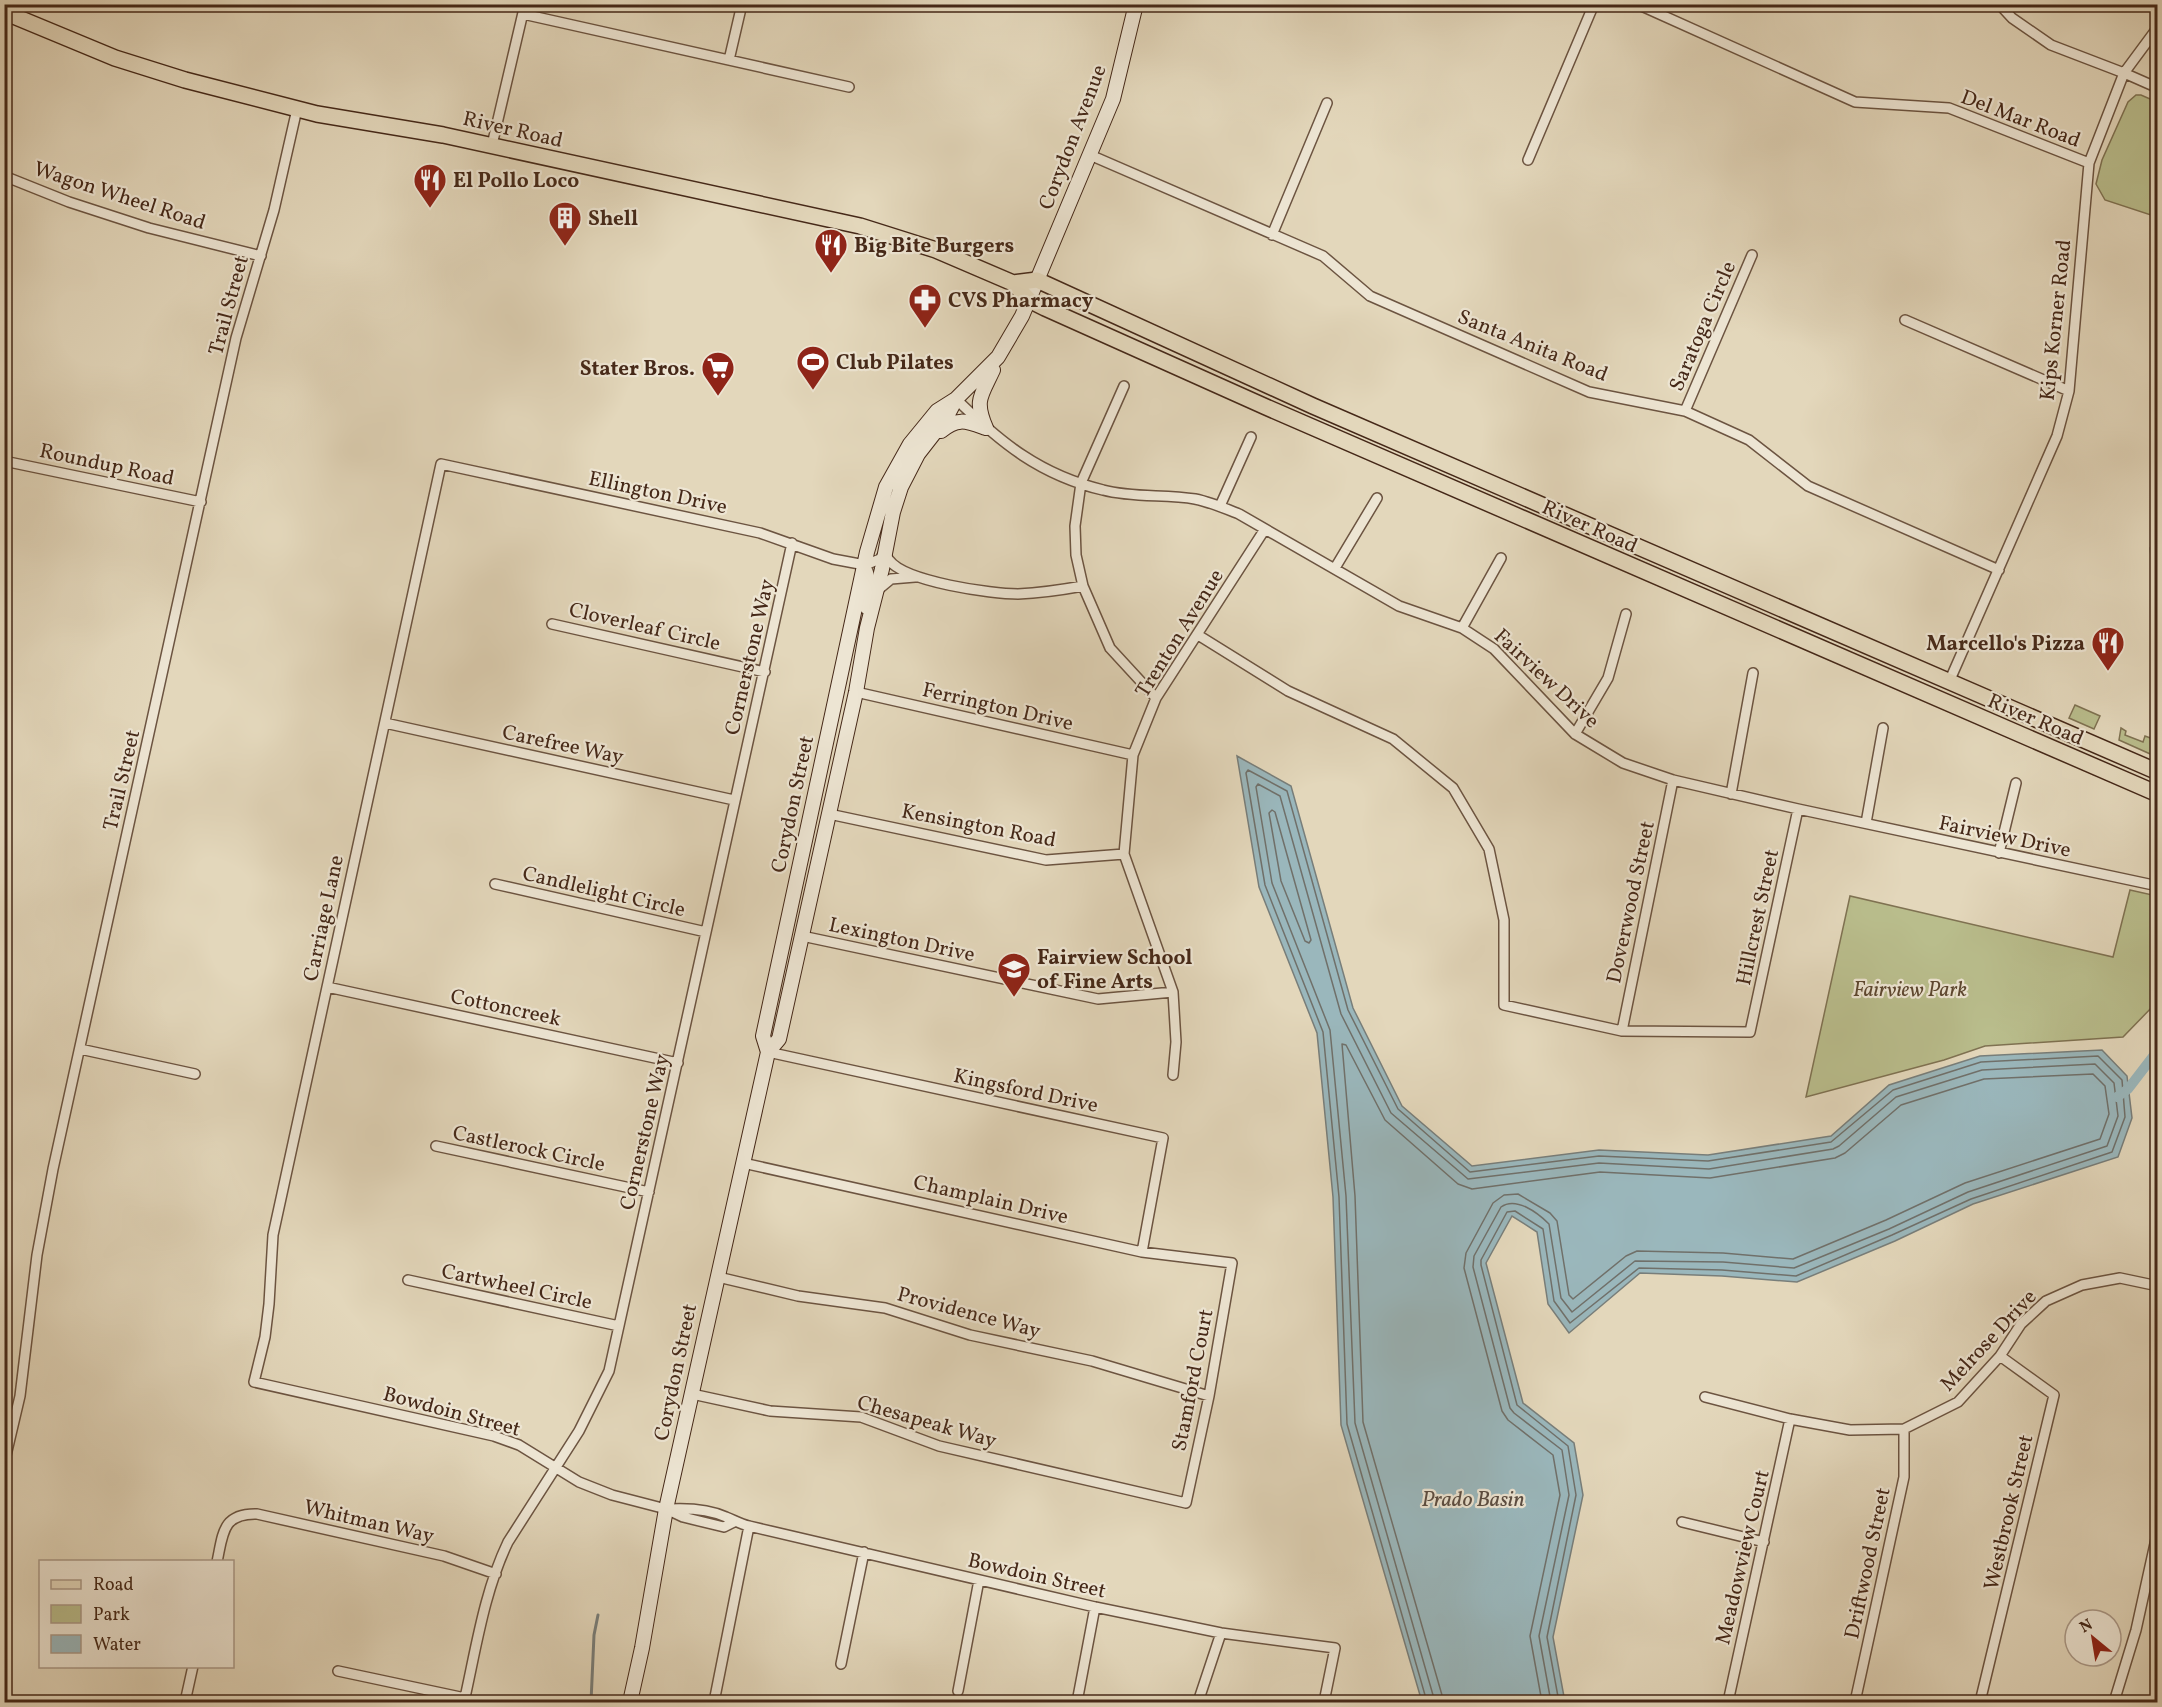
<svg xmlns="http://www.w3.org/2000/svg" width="2162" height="1707" viewBox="0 0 2162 1707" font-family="Vollkorn,serif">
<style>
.green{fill:#b9bd8c;stroke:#7f7252;stroke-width:1.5}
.water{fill:#9ab7bc;stroke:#787e7a;stroke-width:1.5}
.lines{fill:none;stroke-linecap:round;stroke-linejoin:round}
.shore{stroke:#70706a;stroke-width:1.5}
.stream{stroke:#787e7a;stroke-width:3}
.canal{stroke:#9ab7bc;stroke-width:10}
.street-casing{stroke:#6c5441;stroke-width:12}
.secondary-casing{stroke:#452818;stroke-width:16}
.primary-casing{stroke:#452818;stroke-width:18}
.street{stroke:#ede5d3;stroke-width:9}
.secondary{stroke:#ede5d3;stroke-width:14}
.primary{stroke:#e3d7bb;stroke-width:15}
.labels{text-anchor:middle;stroke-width:4.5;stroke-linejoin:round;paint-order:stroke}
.street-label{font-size:21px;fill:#452818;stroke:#ede5d3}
.poi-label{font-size:21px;font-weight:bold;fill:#452818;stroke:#ede5d3;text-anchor:start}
.park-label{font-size:21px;font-style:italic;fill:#5c462f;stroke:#ede5d3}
.water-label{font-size:22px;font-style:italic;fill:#5a4c41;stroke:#ede5d3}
</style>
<rect width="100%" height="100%" fill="#e3d7bb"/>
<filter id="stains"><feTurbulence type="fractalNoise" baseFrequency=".00333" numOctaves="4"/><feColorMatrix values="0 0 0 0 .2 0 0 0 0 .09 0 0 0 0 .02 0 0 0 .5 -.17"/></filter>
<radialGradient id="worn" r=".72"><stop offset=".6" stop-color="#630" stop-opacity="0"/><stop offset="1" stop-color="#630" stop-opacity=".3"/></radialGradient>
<!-- green -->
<path class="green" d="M2136 95H2141L2157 102V217L2105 200 2096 184 2102 160 2128 102Z
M2075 705 2100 716 2094 729 2069 718Z
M2121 728 2126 731 2125 735 2143 742 2145 736 2153 739 2151 743 2157 746V757L2119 740Z
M2130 890 2157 896V1002L2123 1037 1985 1046 1944 1060 1806 1097 1850 896 2113 957Z"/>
<!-- water -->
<path class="water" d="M1237 756 1291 786 1353 1008 1402 1106 1472 1166 1599 1150 1708 1155 1831 1136 1889 1085 1980 1056 2102 1050 2127 1076 2132 1118 2118 1157 1973 1204 1895 1241 1797 1282 1722 1276 1640 1273 1569 1333 1548 1304 1537 1232 1512 1216 1486 1263 1523 1403 1574 1443 1583 1495 1553 1637 1565 1702H1422L1341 1425 1333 1197 1317 1033 1259 887Z"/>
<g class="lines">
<!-- shore -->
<path class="shore" d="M1272 810 1275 812 1311 940 1309 943 1305 941 1281 881 1269 813Z
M1427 1702 1347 1424 1339 1197 1323 1032 1265 885 1246 773 1248 770 1287 791 1348 1010 1398 1109 1470 1172 1599 1156 1708 1161 1831 1142 1893 1090 1981 1062 2098 1056 2122 1080 2125 1117 2112 1152 1971 1199 1892 1235 1796 1276 1722 1270 1639 1268 1570 1323 1554 1301 1543 1229 1515 1211 1507 1212 1481 1260V1265L1517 1405 1568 1446 1576 1495 1547 1637 1559 1702
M1435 1702 1355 1423 1346 1196 1330 1030 1272 883 1256 787 1258 784 1280 796 1341 1014 1391 1113 1468 1179 1599 1163 1709 1169 1833 1149 1839 1146 1896 1097 1982 1070 2095 1064 2114 1083 2118 1116 2107 1146 1968 1192 1889 1229 1794 1268 1723 1262 1635 1261 1572 1312 1561 1298 1549 1224C1538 1213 1516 1196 1501 1207L1474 1256 1473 1267 1510 1408 1514 1413 1562 1450 1569 1495 1539 1636 1551 1702
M1444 1702 1363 1422 1355 1196 1342 1044 1346 1045 1385 1120 1458 1184 1472 1189 1600 1172 1710 1178 1835 1158 1845 1153 1901 1105 1984 1079 2093 1074 2105 1086 2109 1114 2100 1139 1965 1183 1886 1220 1793 1259 1723 1253 1637 1251 1626 1256 1573 1299 1569 1295 1557 1221 1550 1213 1518 1194 1504 1195 1493 1203 1466 1253 1464 1268 1502 1411 1508 1420 1553 1455 1560 1495 1530 1636 1542 1702"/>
<!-- stream -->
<path class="stream" d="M2151 548 2158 636
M591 1702 594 1635 598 1615"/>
<!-- canal -->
<path class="canal" d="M2117 1097 2128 1089 2158 1050"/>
<!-- street casing -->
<g class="street-casing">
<path id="street" d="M1637 4 1855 102 1949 108 2089 163
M1999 4 2012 18 2051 45 2124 73 2158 88
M523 14 849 87
M729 60 742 4
M492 145 525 4
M1090 155 1323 256 1370 296 1589 392 1685 411 1749 440 1808 486 1999 570
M1528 160 1594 4
M4 176 69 202 149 228 261 256
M1272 235 1327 103
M1905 320 2069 391
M1124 386 1081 483 1075 526 1076 555 1083 586 1110 648 1156 698
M956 399C1001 443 1040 475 1103 490 1133 498 1165 494 1195 499 1210 502 1224 508 1239 514L1399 606 1462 628 1494 649 1575 734 1623 763 1673 780 1798 809 2158 886
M1685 411 1752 255
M4 461 201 502
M1220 506 1251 437
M865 565C874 579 869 593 865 609
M1335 568 1377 498
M879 589 891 579 915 577
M552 624 765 672
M1462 628 1501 558
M1198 635 1288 691 1393 739 1453 788 1489 849 1504 920V1005L1622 1031 1750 1032 1798 809
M1949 682 2057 436 2069 391 2089 163 2124 73 2158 27
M856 692 1133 755
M385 723 734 800
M1575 734 1608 678 1626 614
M1731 794 1753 673
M829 814 1046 860 1124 854
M1866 823 1883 728
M1999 853 2016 783
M495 884 706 932
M802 936 1098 999 1173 992
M327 987 678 1063
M1622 1031 1673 780
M80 1049 195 1074
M768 1052 1163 1138 1142 1252
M1173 1075 1176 1042 1173 992 1124 854 1133 755 1156 698 1265 529
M436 1146 649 1192
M718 1277 798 1296 885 1308 970 1335 1092 1361 1209 1396
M408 1280 619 1326
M692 1394 770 1411 861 1417 939 1446 1186 1503 1209 1396 1232 1263 1142 1252 743 1163
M1705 1397 1790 1419 1850 1430 1904 1429 1958 1402 2000 1356 2021 1324 2046 1301 2082 1285 2120 1278 2158 1286
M4 1464 20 1396 37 1255 53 1169 236 338 274 210 297 109
M668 1509C686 1508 709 1509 726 1517 734 1520 740 1524 749 1526L1095 1607 1221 1633 1335 1648 1324 1702
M734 1522 724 1527 683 1517 666 1509 612 1495 579 1482 519 1445 494 1436 254 1382 265 1337 269 1304 273 1235 441 464 760 533 833 559 865 565 880 559 885 552C887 555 887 558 889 560 905 582 992 594 1018 594 1040 593 1061 590 1083 586
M1682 1522 1764 1542
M217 1562C223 1534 222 1513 257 1514L444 1556 496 1574
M841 1664 864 1552
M338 1671 465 1698
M958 1691 979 1580
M185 1702 193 1666
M464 1702C476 1649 484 1592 508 1542L579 1431 609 1371 792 543
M714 1702 749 1526
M1077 1702 1095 1607
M1198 1702 1221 1633
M1728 1702 1790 1419
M1855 1702 1904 1477V1429
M1980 1702 2054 1395 2000 1356
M2114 1702 2136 1630 2158 1530"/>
</g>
<!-- secondary casing -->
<g class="secondary-casing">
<path id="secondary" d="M986 428C974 400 981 396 993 370
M941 431C958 417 966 421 986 428
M768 1052 763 1036 867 552 886 487 910 444 937 411 956 399 998 357 1022 316 1113 99 1136 4
M630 1702 642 1648 666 1509 768 1052 779 1039 856 692 867 628 882 569 893 512 901 487 918 454 946 418 956 399"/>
</g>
<!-- primary casing -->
<g class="primary-casing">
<path id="primary" d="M4 12 115 58 185 80 317 114 443 135 860 226 936 250 1013 283 1029 300 1045 308 1266 407 2158 794
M1013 283 1037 280 1313 406 2158 772"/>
</g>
<!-- street -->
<use href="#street" class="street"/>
<!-- secondary -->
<use href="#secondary" class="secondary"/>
<!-- primary -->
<use href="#primary" class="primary"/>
</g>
<!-- icons -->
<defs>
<g id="restaurant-pin" transform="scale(1.725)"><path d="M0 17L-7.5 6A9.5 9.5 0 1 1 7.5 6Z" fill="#8f2418" stroke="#ede5d3"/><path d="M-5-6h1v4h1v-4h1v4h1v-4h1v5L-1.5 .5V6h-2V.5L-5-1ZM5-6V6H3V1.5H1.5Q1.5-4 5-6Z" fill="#fff"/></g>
<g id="building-pin" transform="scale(1.725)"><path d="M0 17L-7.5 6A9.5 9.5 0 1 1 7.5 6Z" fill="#8f2418" stroke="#ede5d3"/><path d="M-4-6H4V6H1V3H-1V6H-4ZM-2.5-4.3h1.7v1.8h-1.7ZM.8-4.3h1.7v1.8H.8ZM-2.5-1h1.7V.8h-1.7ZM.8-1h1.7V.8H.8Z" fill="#fff"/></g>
<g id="pharmacy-pin" transform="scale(1.725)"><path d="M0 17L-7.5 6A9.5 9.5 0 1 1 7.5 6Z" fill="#8f2418" stroke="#ede5d3"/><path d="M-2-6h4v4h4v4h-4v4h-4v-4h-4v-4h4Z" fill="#fff"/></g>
<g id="stadium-pin" transform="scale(1.725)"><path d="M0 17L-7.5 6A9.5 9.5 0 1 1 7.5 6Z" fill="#8f2418" stroke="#ede5d3"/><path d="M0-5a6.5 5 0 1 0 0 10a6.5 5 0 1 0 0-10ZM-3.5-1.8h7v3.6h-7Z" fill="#fff"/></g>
<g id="supermarket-pin" transform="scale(1.725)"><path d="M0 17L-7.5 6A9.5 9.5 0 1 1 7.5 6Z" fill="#8f2418" stroke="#ede5d3"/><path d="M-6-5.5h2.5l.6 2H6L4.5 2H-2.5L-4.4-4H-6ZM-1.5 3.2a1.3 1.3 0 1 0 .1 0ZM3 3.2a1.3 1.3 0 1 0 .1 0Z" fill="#fff"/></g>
<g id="school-pin" transform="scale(1.725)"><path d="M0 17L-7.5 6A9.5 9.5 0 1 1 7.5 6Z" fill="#8f2418" stroke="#ede5d3"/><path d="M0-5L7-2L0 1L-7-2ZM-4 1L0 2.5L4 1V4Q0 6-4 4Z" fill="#fff"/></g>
</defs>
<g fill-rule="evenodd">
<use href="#restaurant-pin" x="430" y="180"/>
<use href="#building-pin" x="565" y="218"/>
<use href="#restaurant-pin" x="831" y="245"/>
<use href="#pharmacy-pin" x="925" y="300"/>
<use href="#stadium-pin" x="813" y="362"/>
<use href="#supermarket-pin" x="718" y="368"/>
<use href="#restaurant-pin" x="2108" y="643"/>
<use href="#school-pin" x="1014" y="969"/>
</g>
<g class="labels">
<!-- street labels -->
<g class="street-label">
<text transform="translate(2021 118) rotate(21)" y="7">Del Mar Road</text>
<text transform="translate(513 129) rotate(13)" y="7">River Road</text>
<text transform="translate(1072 137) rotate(-69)" y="7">Corydon Avenue</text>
<text transform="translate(120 195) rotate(18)" y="7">Wagon Wheel Road</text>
<text transform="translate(228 305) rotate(-75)" y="7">Trail Street</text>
<text transform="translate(2055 320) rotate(-84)" y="7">Kips Korner Road</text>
<text transform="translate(1702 326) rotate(-67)" y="7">Saratoga Circle</text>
<text transform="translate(1533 345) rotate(22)" y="7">Santa Anita Road</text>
<text transform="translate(107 464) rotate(12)" y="7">Roundup Road</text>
<text transform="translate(658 492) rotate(12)" y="7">Ellington Drive</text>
<text transform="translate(1590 526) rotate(24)" y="7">River Road</text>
<text transform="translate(645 626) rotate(13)" y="7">Cloverleaf Circle</text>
<text transform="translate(1179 633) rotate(-58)" y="7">Trenton Avenue</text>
<text transform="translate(749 657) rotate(-77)" y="7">Cornerstone Way</text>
<text transform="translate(1547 678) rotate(43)" y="7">Fairview Drive</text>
<text transform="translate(998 706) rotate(13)" y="7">Ferrington Drive</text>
<text transform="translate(2036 719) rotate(23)" y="7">River Road</text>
<text transform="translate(563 744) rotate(12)" y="7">Carefree Way</text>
<text transform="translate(121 780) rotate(-77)" y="7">Trail Street</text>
<text transform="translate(792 804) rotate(-78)" y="7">Corydon Street</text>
<text transform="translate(979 825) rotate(11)" y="7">Kensington Road</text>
<text transform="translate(2005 836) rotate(12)" y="7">Fairview Drive</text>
<text transform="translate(604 891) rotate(13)" y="7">Candlelight Circle</text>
<text transform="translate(1630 902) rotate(-78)" y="7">Doverwood Street</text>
<text transform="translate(1757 917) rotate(-78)" y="7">Hillcrest Street</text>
<text transform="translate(323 918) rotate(-78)" y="7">Carriage Lane</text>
<text transform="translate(902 939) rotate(12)" y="7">Lexington Drive</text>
<text transform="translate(506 1007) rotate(12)" y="7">Cottoncreek</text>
<text transform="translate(1026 1090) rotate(12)" y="7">Kingsford Drive</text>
<text transform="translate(644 1132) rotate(-77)" y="7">Cornerstone Way</text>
<text transform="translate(529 1148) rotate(12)" y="7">Castlerock Circle</text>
<text transform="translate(991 1199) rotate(13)" y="7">Champlain Drive</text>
<text transform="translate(517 1286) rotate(12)" y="7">Cartwheel Circle</text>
<text transform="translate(969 1312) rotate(15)" y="7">Providence Way</text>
<text transform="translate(1988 1340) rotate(-47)" y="7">Melrose Drive</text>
<text transform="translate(675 1372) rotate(-78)" y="7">Corydon Street</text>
<text transform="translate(1192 1380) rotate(-79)" y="7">Stamford Court</text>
<text transform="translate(452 1411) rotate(15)" y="7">Bowdoin Street</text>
<text transform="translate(927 1421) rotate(16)" y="7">Chesapeak Way</text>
<text transform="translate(2008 1512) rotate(-77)" y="7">Westbrook Street</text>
<text transform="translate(369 1521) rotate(13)" y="7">Whitman Way</text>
<text transform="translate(1742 1557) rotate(-77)" y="7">Meadowview Court</text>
<text transform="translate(1867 1563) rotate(-78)" y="7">Driftwood Street</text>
<text transform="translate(1037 1575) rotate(13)" y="7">Bowdoin Street</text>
</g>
<!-- poi labels -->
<g class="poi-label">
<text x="453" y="187">El Pollo Loco</text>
<text x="588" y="225">Shell</text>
<text x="854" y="252">Big Bite Burgers</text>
<text x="948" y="307">CVS Pharmacy</text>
<text x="836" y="369">Club Pilates</text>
<text x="695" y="375" text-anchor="end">Stater Bros.</text>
<text x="2085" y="650" text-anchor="end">Marcello's Pizza</text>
<text x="1037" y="964">Fairview School<tspan x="1037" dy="24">of Fine Arts</tspan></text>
</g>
<!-- park labels -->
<g class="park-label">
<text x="1910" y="996">Fairview Park</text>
</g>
<!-- water labels -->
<g class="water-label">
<text x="1473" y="1506">Prado Basin</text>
</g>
</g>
<!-- margin -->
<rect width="2162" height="1707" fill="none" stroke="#e3d7bb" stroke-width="24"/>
<rect x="6" y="6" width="2150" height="1695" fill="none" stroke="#452818" stroke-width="3"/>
<rect x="12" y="12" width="2138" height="1683" fill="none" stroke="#452818" stroke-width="1.5"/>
<!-- legend -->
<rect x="39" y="1560" width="195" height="108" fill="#ede5d3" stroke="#aa9988" stroke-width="1.5"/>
<rect x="51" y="1580" width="30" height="9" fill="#e3d7bb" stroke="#aa9988" stroke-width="1.5"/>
<text x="93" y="1590" font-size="18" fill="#452818">Road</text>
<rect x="51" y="1605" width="30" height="18" fill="#b9bd8c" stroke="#aa9988" stroke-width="1.5"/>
<text x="93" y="1620" font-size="18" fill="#452818">Park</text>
<rect x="51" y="1635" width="30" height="18" fill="#9ab7bc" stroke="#aa9988" stroke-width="1.5"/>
<text x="93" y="1650" font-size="18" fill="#452818">Water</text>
<!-- north arrow -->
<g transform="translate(2093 1638) rotate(330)"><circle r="28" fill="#ede5d3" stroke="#aa9988" stroke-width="1.5"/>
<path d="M0-4.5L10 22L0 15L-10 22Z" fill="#8f2418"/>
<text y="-9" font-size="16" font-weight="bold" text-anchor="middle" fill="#452818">N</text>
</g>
<rect width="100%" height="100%" filter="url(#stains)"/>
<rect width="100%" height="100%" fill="url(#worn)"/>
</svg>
